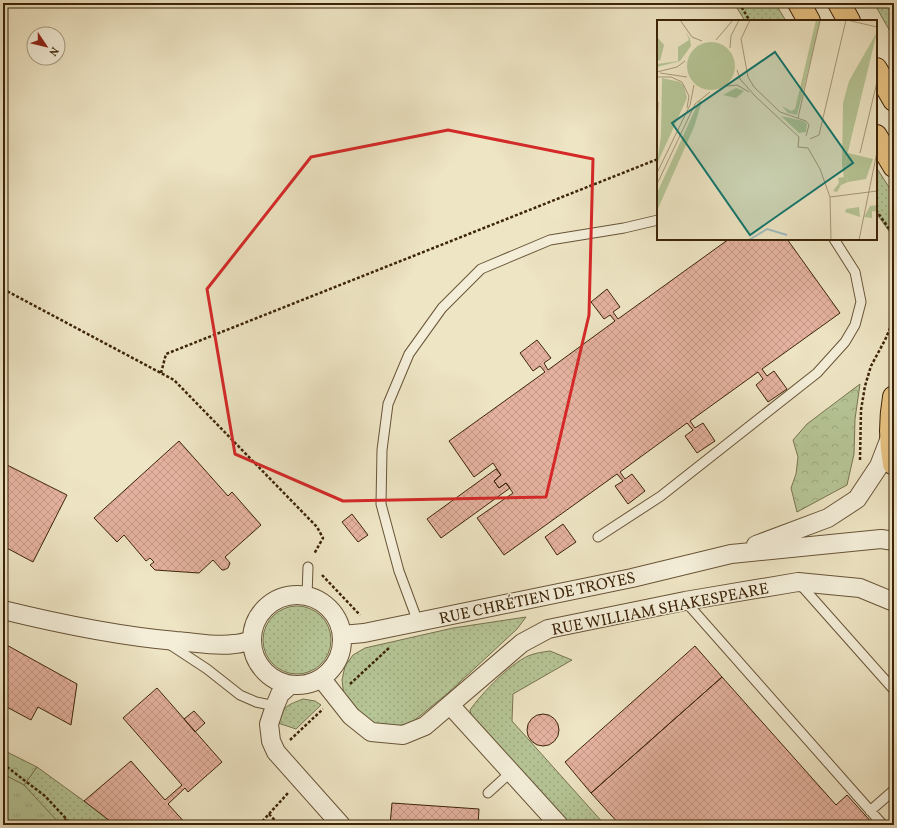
<svg xmlns="http://www.w3.org/2000/svg" width="897" height="828" viewBox="0 0 897 828" font-family="Vollkorn,serif">
<style>
.grass{fill:url(#grass-dots);stroke:#79744f}
.forest{fill:url(#forest-crowns);stroke:#79744f}
.park{fill:url(#park-tufts);stroke:#79744f}
.building{fill:url(#building-cross-hatch);stroke:#3c2408}
.lines{fill:none;stroke-linecap:round;stroke-linejoin:round}
.service-casing{stroke:#685437;stroke-width:11}
.minor-casing{stroke:#685437;stroke-width:20}
.primary-casing{stroke:#3c2408;stroke-width:24}
.path{stroke:#3c2408;stroke-width:2.5;stroke-dasharray:3 2;stroke-linecap:butt}
.service{stroke:#f4eed9;stroke-width:9}
.minor{stroke:#f4eed9;stroke-width:18}
.primary{stroke:#e7c282;stroke-width:22}
.marked{fill:none;stroke:#d62828;stroke-width:3;stroke-linejoin:round}
.labels{text-anchor:middle;stroke-width:3;stroke-linejoin:round;paint-order:stroke}
.street-label{font-size:16px;fill:#3c2408;stroke:#f4eed9}
.inset-river{fill:none;stroke:#9ebcbf;stroke-width:2}
.inset-road{fill:none;stroke:#a79879;stroke-width:1}
.view{fill:#0f766e;fill-opacity:0.15;stroke:#0f766e;stroke-width:2}
.inset-edge{fill:none;stroke:#3c2408;stroke-width:2}
</style>
<defs>
<pattern id="grass-dots" width="8" height="8" patternUnits="userSpaceOnUse"><rect width="8" height="8" fill="#b6c596"/><path d="M2 2h.1M6 6h.1" fill="none" stroke="#9da980" stroke-width="1.8" stroke-linecap="round"/></pattern>
<pattern id="forest-crowns" width="20" height="18" patternUnits="userSpaceOnUse"><rect width="20" height="18" fill="#b6c596"/><path d="M2 6a3 3 0 1 1 6 0M12 15a3 3 0 1 1 6 0" fill="none" stroke="#9da980"/></pattern>
<pattern id="park-tufts" width="24" height="20" patternUnits="userSpaceOnUse"><rect width="24" height="20" fill="#b6c596"/><path d="M3 7l-1-3M5 7V3M7 7l1-3M15 17l-1-3M17 17v-4M19 17l1-3" fill="none" stroke="#9da980"/></pattern>
<pattern id="building-cross-hatch" width="8" height="8" patternUnits="userSpaceOnUse"><rect width="8" height="8" fill="#e5b29f"/><path d="M0 0l8 8M0 8l8-8" fill="none" stroke="#c59987"/></pattern>
</defs>
<rect width="100%" height="100%" fill="#eee5c4"/>
<filter id="stains"><feTurbulence type="fractalNoise" baseFrequency=".005" numOctaves="4"/><feColorMatrix values="0 0 0 0 .2 0 0 0 0 .09 0 0 0 0 .02 0 0 0 .5 -.17"/></filter>
<radialGradient id="worn" r=".72"><stop offset=".6" stop-color="#630" stop-opacity="0"/><stop offset="1" stop-color="#630" stop-opacity=".3"/></radialGradient>
<!-- grass -->
<path class="grass" d="M734 3H775L786 21H745Z
M874 3H894V37L891 33Z
M876 167 894 195V238L876 213Z
M263 640a34 34 0 1 1 68 0a34 34 0 1 1-68 0Z
M526 617 517 629 448 693 410 724 381 728 366 719 344 696 342 680 345 666 353 655 365 648 453 628Z
M550 651 572 660 513 694 512 721 605 825H565L473 723 470 710C482 693 509 665 528 656 535 653 543 652 550 651Z
M303 699 315 701 321 705 296 729 278 723C282 706 288 705 303 699Z
M37 767 117 825H59L24 785Z"/>
<!-- forest -->
<path class="forest" d="M860 384 855 419 854 454 847 485 797 512 791 488 796 474 798 457 793 440 807 424Z
M3 750 37 767 24 785 3 774Z"/>
<!-- park -->
<path class="park" d="M3 774 24 785 61 825H3Z"/>
<!-- building -->
<path class="building" d="M729 239H787L840 313 762 369 767 376 774 371 787 389 768 402 756 385 763 379 758 372 690 421 695 428 703 423 715 441 697 453 685 436 693 430 687 423 620 472 625 479 632 474 645 491 628 504 615 486 623 481 617 474 504 555 477 518 513 493 506 483 499 488 494 481 501 475 493 463 474 477 449 441 545 372 540 366 533 371 520 353 537 340 551 358 544 363 548 370 615 321 610 315 604 319 591 302 607 289 620 307 613 312 618 319Z
M179 441 228 496 232 492 261 525 225 557 230 563 228 568 224 570H222L213 560 199 573 155 570 150 565 154 562 150 558 146 561 124 535 117 542 94 518Z
M3 463 67 495 33 562 3 546Z
M496 469 501 475 494 481 499 488 506 483 510 488 441 538 427 519Z
M352 514 368 535 358 542 342 522Z
M563 524 576 542 557 555 545 537Z
M3 643 77 684 71 725 38 707 31 720 3 705Z
M695 646 722 677 591 793 565 762Z
M722 677 836 805 847 795 874 825H620L591 793Z
M157 688 222 762 188 792 185 788 168 804 187 825H115L84 801 131 761 165 800 182 785 123 718Z
M194 711 205 723 195 732 184 719Z
M527 730a16 16 0 1 1 32 0a16 16 0 1 1-32 0Z
M392 803 479 809 478 825H390Z"/>
<g class="lines">
<!-- service casing -->
<g class="service-casing">
<path id="service" d="M598 537 661 496 817 373 845 342 855 325 861 302 855 272 834 239
M799 583 894 690
M307 596 308 567
M685 601 883 825
M418 622 399 571 381 504 382 450 388 404 409 354 442 308 481 269 550 240 624 228 658 220
M169 644 207 669 240 695 256 702 275 706
M488 793 511 772
M870 811 894 790"/>
</g>
<!-- minor casing -->
<g class="minor-casing">
<path id="minor" d="M756 545 828 518 857 499 879 466 891 435
M252 640a45 45 0 1 1 90 0a45 45 0 1 1-90 0Z
M3 610C60 624 118 636 176 641 195 642 215 647 234 644 240 644 246 642 252 640
M342 635 364 633 632 578 731 554 881 539 894 541
M321 678 351 716 371 732 403 735 425 726 522 643 548 629 685 601 798 582 860 588 894 602
M290 685 280 694 275 706 269 724 271 741 276 752 341 825
M450 705 559 825"/>
</g>
<!-- primary casing -->
<g class="primary-casing">
<path id="primary" d="M799 3 809 21
M839 3 849 21
M876 69 894 100
M876 136 894 166
M894 397C890 420 890 442 894 464"/>
</g>
<!-- path -->
<path class="path" d="M739 3 750 21
M876 210 894 236
M3 289 174 380 317 527 323 538 314 554
M161 373 166 354 658 159
M860 460 861 410 865 386 871 366 885 340 894 319
M322 575 360 615
M350 684 390 647
M290 740 323 709
M3 764 45 796 72 825
M269 814 279 825
M61 825 66 819
M259 825 288 793"/>
<!-- service -->
<use href="#service" class="service"/>
<!-- minor -->
<use href="#minor" class="minor"/>
<!-- primary -->
<use href="#primary" class="primary"/>
</g>
<!-- marked area -->
<path class="marked" d="M448 130 593 159 589 315 546 497 343 501 235 454 207 289 311 157Z"/>
<g class="labels">
<!-- street labels -->
<g class="street-label">
<text transform="translate(537 597) rotate(-12)" y="6">RUE CHRÉTIEN DE TROYES</text>
<text transform="translate(660 608) rotate(-11)" y="6">RUE WILLIAM SHAKESPEARE</text>
</g>
</g>
<!-- overview -->
<g transform="translate(657 20)">
<rect width="220" height="220" fill="#eee5c4"/>
<path d="M159 0H164L140 95 131 93 125 86 134 91 138 89ZM29 12 33 19 34 26 23 41 0 47V44L21 41V27L32 20ZM220 12 188 144H185L186 83 192 61ZM30 46a24 24 0 1 1 48 0a24 24 0 1 1-48 0ZM5 58 23 62 27 66 30 78 0 144 4 116ZM42 81H45L37 107 0 191V173ZM124 96 147 101 150 104 149 112 142 113Z" fill="#b6c596"/>
<path d="M0 0 1 18 7 25 3 41 0 40ZM79 68 87 71 79 78 66 75ZM185 144H188L191 162 184 165 180 172 176 171 182 163 181 158 187 157Z" fill="#b6c596"/>
<path d="M191 133 216 139 209 159 191 162 188 144ZM220 185V192L215 191V198L207 197 213 186ZM202 187 203 197 188 192 189 189Z" fill="#b6c596"/>
<path class="inset-river" d="M92 220 110 209 130 215"/>
<path class="inset-road" d="M23 0 35 17 45 21M93 0 84 19 91 57 97 67 123 92 149 101 152 105 149 116M190 0 220 7M59 20 76 0M73 28 74 16 82 0M80 50 83 59 98 76 142 117M0 52 20 47 28 41M3 53 30 57M0 57H14L25 62 32 76 30 88M70 66 80 65 92 72M141 98 163 0M142 117 141 127 151 128M153 119 162 115 189 0M0 122 1 82M151 128 163 149 173 177 220 171M203 133 220 62M0 153 33 85 37 65M0 164 38 84 53 72M173 177 174 220M202 220 220 132"/>
<path class="view" d="M118 32 196 143 93 215 15 103Z"/>
<rect width="220" height="220" class="inset-edge"/>
</g>
<!-- margin -->
<rect width="897" height="828" fill="none" stroke="#eee5c4" stroke-width="16"/>
<rect x="4" y="4" width="889" height="820" fill="none" stroke="#3c2408" stroke-width="2"/>
<rect x="8" y="8" width="881" height="812" fill="none" stroke="#3c2408"/>
<!-- north arrow -->
<g transform="translate(46 46) rotate(125)"><circle r="19" fill="#f4eed9" stroke="#aa9d85"/>
<path d="M0-3L7 15L0 10L-7 15Z" fill="#8f2418"/>
<text y="-6" font-size="11" font-weight="bold" text-anchor="middle" fill="#3c2408">N</text>
</g>
<rect width="100%" height="100%" filter="url(#stains)"/>
<rect width="100%" height="100%" fill="url(#worn)"/>
</svg>
